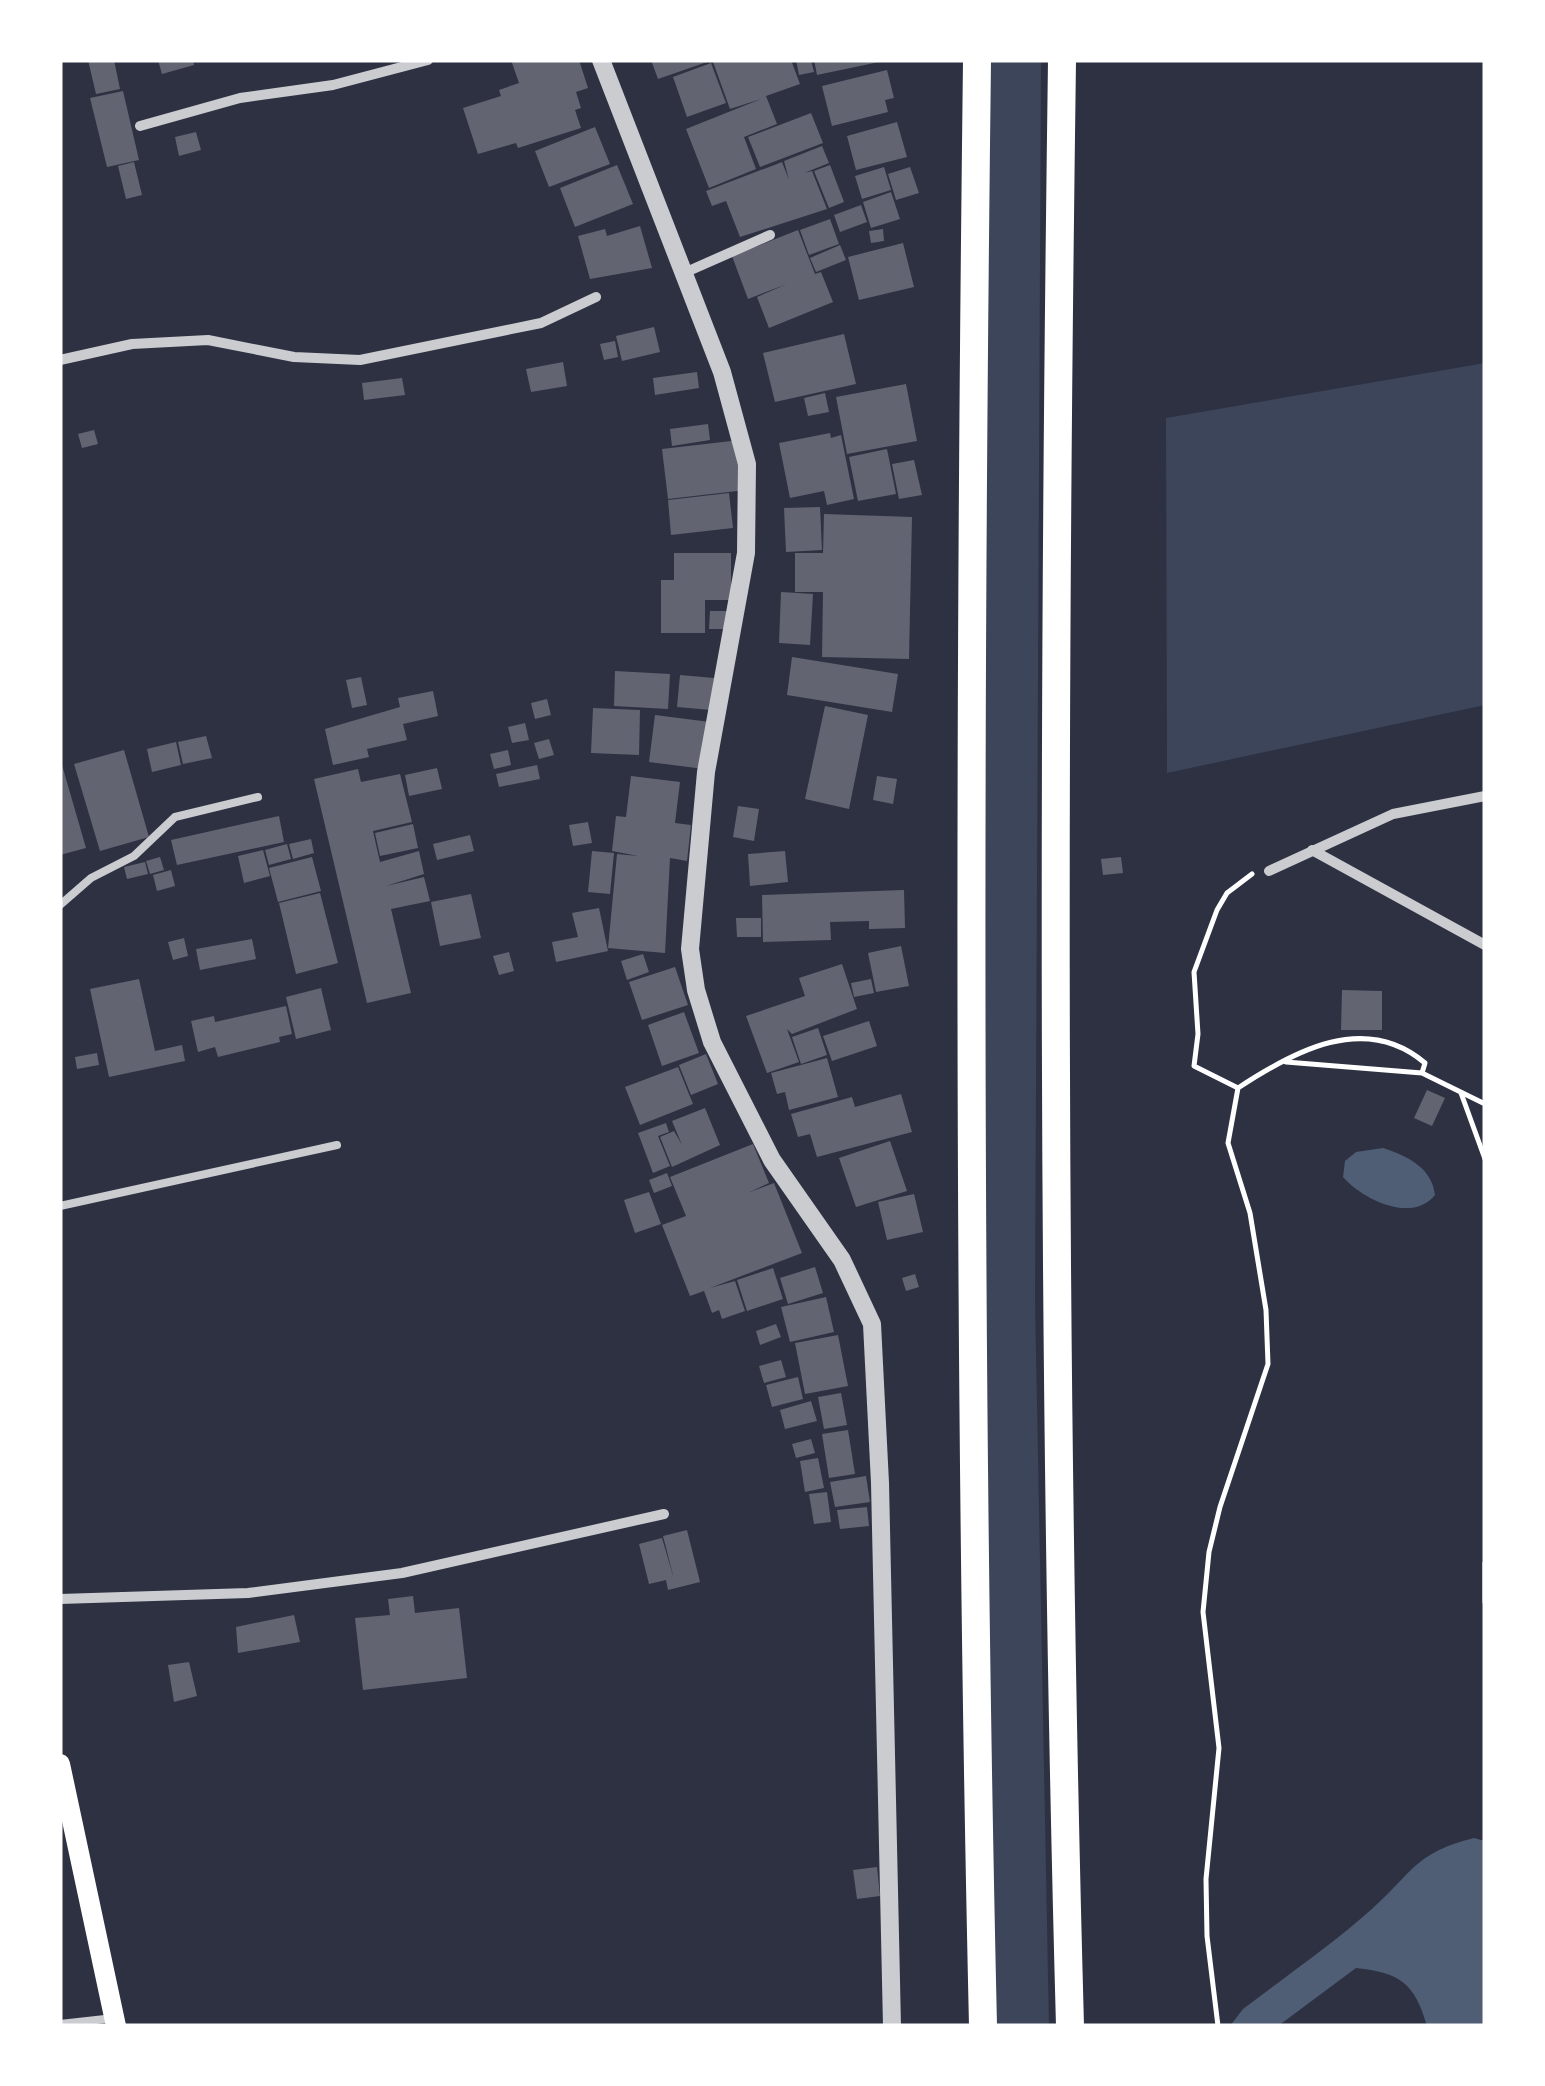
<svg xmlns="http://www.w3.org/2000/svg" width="1545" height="2086" viewBox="0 0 1545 2086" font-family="Figtree,sans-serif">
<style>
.green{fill:#3c4559}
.water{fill:#4f5d75}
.building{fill:#626471}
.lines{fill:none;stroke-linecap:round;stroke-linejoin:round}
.path{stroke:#fff;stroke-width:5}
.service{stroke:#caccd0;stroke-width:8}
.minor{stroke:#caccd0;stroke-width:10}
.tertiary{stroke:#caccd0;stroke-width:18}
.secondary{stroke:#fff;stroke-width:20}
.motorway{stroke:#fff;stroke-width:28}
</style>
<rect width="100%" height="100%" fill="#2d3142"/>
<!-- green -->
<path class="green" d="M990 60H1041L1035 1299 1049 2026H994L980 752Z
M1485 363V705L1167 773 1166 418Z"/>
<!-- water -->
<path class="water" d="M1383 1148C1408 1156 1432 1168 1435 1195 1412 1224 1362 1199 1343 1177L1345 1161 1356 1152Z
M1474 1838 1485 1841V2026H1427C1414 1982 1400 1973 1356 1968L1278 2026H1230L1243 2009C1286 1976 1333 1944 1373 1908 1414 1871 1415 1853 1474 1838Z"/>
<!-- building -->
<path class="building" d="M88 60H114L120 89 96 94Z
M158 60H193L194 65 162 74Z
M511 60H579L588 88 576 92 581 108 575 110 581 128 518 148 516 143 478 154 463 108 501 96 499 90 519 83Z
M651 60H710V61L658 79Z
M791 60 800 84 766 96 777 124 744 137 756 169 709 188 686 129 761 99 730 109 713 62Z
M796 60H811L814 72 799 75Z
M814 60H879V62L817 75Z
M711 63 726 103 687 117 673 77Z
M887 70 894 98 885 100 888 112 832 126 822 86Z
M123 91 139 160 107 167 90 98Z
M811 113 823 143 760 167 748 137Z
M897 122 907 157 856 170 847 136Z
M595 127 610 164 549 187 535 151Z
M196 132 201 150 179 156 175 137Z
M822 146 829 163 804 173 812 171 827 209 740 237 726 201 712 206 706 191 782 162 789 180 784 161Z
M134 162 142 195 126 199 118 166Z
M617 165 633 204 575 227 560 188Z
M830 165 844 202 829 208 814 171Z
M884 167 891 190 862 199 855 176Z
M910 167 919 193 896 200 888 174Z
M891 192 900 219 871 228 863 202Z
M861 205 867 222 840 232 834 215Z
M830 219 839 244 809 255 800 230Z
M640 226 652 268 590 279 578 236 605 229 607 236Z
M883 229 884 241 871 243 869 231Z
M798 230 815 274 821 272 833 302 769 328 757 297 787 284 748 299 732 256Z
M903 243 914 287 859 300 848 257Z
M840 245 846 260 816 272 810 258Z
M654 327 660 352 622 361 616 336Z
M844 334 856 384 775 402 763 353Z
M615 341 618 357 604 360 600 344Z
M563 362 567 386 531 392 526 369Z
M697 372 699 388 655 395 653 378Z
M402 378 405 395 364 400 362 383Z
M906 384 917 441 847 454 836 397Z
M825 393 829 412 808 416 804 398Z
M708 424 710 440 672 446 670 429Z
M94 430 98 444 82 448 78 434Z
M830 433 831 438 841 435 854 499 827 505 824 491 790 498 779 443Z
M740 440 746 490 668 499 662 449Z
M887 449 896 494 858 501 849 457Z
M914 460 922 495 899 499 892 464Z
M729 493 733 528 671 535 668 500Z
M820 507 822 550 786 552 784 508Z
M824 514 912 517 909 659 822 657 823 592H795V553H823Z
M674 553H731V600H705V633H661V580H674Z
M781 592 813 594 810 645 779 643Z
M710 611H727V629H709Z
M792 657 898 674 892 712 787 695Z
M615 671 670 674 668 709 614 706Z
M680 675 714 678 711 710 677 707Z
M361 677 367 705 352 708 346 680Z
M433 691 438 716 403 724 407 740 367 749 369 757 333 765 325 729 400 707 398 698Z
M547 699 551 715 535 719 531 703Z
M825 706 868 715 849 809 805 799Z
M593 708 640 710 639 755 591 753Z
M655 715 710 722 704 769 649 762Z
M525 723 529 740 512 743 508 727Z
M206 736 212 758 183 764 178 742Z
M549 739 554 755 539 759 534 743Z
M176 742 181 765 152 772 147 749Z
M124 750 149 837 100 851 74 764Z
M508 750 511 765 494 769 490 754Z
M60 758 86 848 60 855Z
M537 765 540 779 499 787 496 774Z
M437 768 442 789 409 796 405 775Z
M358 769 361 782 400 774 412 822 373 831 380 862 419 851 424 874 386 886 424 877 430 901 391 909 411 993 367 1003 314 779Z
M631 776 680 782 675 823 691 825 687 861 670 858 665 953 608 948 617 854 638 856 612 851 616 816 626 817Z
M877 776 897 779 893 804 873 800Z
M738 806 759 809 754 841 733 837Z
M279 816 284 842 177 865 171 840Z
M588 822 592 843 573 846 569 825Z
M413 824 418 848 380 856 375 833Z
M470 835 474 851 437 860 433 844Z
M311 839 314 853 293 859 289 844Z
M287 844 291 859 269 865 265 850Z
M263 850 270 876 244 883 238 856Z
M592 851 614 853 610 894 588 892Z
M785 851 788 882 750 886 748 854Z
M160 857 164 870 150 874 146 861Z
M312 857 321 891 278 902 269 868Z
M1121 857 1123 873 1103 875 1101 859Z
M145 862 148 874 127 879 124 867Z
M171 870 175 886 157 891 153 875Z
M904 890 905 928 869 929V921L830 922 831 940 763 942 762 895Z
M320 893 338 963 296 974 279 903Z
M471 894 481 938 440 946 431 902Z
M599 908 608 951 556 962 552 942 578 937 572 913Z
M736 918H761V937H737Z
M184 938 188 956 173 960 168 942Z
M252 939 256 959 200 970 196 949Z
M901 946 909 986 876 992 868 953Z
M509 952 514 971 499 975 493 956Z
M643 954 649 972 627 980 621 961Z
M842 964 857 1009 792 1034 787 1029 799 1062 767 1073 746 1016 805 996 799 978Z
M675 967 688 1005 642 1020 629 982Z
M139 979 155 1051 182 1045 185 1061 109 1077 90 989Z
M871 979 874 993 854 997 851 983Z
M321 988 331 1030 296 1039 286 997Z
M1342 990 1382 991V1030H1341Z
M286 1006 292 1034 279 1037 280 1042 218 1057 215 1047 198 1052 191 1021 214 1016 215 1022Z
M684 1012 699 1053 662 1066 648 1025Z
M869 1021 877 1046 832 1061 823 1036Z
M818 1028 827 1055 801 1064 792 1037Z
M97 1053 99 1065 77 1069 75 1057Z
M706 1054 718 1084 691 1095 679 1065Z
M827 1058 838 1097 789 1110 785 1092 777 1094 771 1073Z
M678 1067 693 1104 640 1125 625 1087Z
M1427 1090 1445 1098 1432 1126 1414 1118Z
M901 1094 912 1132 817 1157 810 1134 798 1137 791 1114 852 1097 855 1107Z
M705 1108 720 1145 672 1167 660 1137 674 1131 682 1145 672 1121Z
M666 1123 669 1132 658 1136 670 1166 653 1173 638 1133Z
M890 1141 907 1191 856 1207 839 1158Z
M753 1144 769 1183 750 1192 774 1183 802 1253 710 1288 735 1281 745 1311 722 1319 719 1310 712 1313 704 1291 690 1296 662 1225 686 1216 670 1177Z
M667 1173 672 1186 654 1193 649 1180Z
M649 1192 661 1224 635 1233 624 1200Z
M914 1194 923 1232 887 1240 878 1202Z
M815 1267 823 1293 788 1304 780 1278Z
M773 1268 783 1299 747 1311 737 1280Z
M915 1274 919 1287 906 1291 902 1278Z
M826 1297 834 1332 790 1342 781 1307Z
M776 1324 781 1337 760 1345 756 1331Z
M838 1335 848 1386 805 1394 795 1343Z
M781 1360 786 1377 764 1383 759 1366Z
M798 1377 803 1399 772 1407 766 1385Z
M841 1393 847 1425 824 1429 818 1397Z
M811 1401 817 1421 785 1429 780 1410Z
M848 1430 855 1474 829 1478 822 1434Z
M811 1439 815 1453 796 1458 792 1444Z
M818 1458 824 1488 805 1492 800 1461Z
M866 1476 870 1502 835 1507 830 1482Z
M827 1492 831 1522 814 1524 809 1494Z
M867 1507 869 1526 840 1529 837 1510Z
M687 1530 700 1582 668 1590 666 1580 649 1584 639 1544 662 1538 674 1579 663 1536Z
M413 1596 415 1613 459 1608 467 1678 363 1690 355 1618 390 1615 388 1599Z
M294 1615 300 1642 238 1653 236 1627Z
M189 1662 197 1696 174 1702 168 1665Z
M877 1867 880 1896 857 1899 853 1870Z"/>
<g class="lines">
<!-- path -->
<path class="path" d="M1286 1062 1422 1073
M1238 1088 1194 1066 1198 1034 1194 972 1217 910 1227 893 1252 874
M1461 1093 1485 1159
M1485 1563V1602
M1218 2026 1207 1936 1206 1879 1219 1748 1203 1612 1209 1552 1220 1507 1268 1364 1266 1310 1250 1213 1228 1143 1238 1088C1294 1051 1365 1012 1425 1063L1422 1073 1485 1104"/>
<!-- service -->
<path class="service" d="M60 905 91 878 134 856 175 817 258 797
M60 1206 337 1145
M60 2024 114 2018"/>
<!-- minor -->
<path class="minor" d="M140 126 240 98 333 85 428 60
M684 273 770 235
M60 360 132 344 208 340 294 357 360 360 541 323 596 297
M1312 850 1485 945
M1269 871 1393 814 1485 796
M60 1599 248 1593 402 1573 664 1514"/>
<!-- tertiary -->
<path class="tertiary" d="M601 60 722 372 747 464 746 553 706 772 690 949 696 990 712 1042 772 1160 842 1260 872 1324 880 1483 892 2026"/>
<!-- secondary -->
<path class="secondary" d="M60 1764 116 2026"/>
<!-- motorway -->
<path class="motorway" d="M977 60C969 715 968 1371 983 2026
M1062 60C1053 716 1052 1370 1070 2026"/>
</g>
<!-- border -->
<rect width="1545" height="2086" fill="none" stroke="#ffffff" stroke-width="125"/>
</svg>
